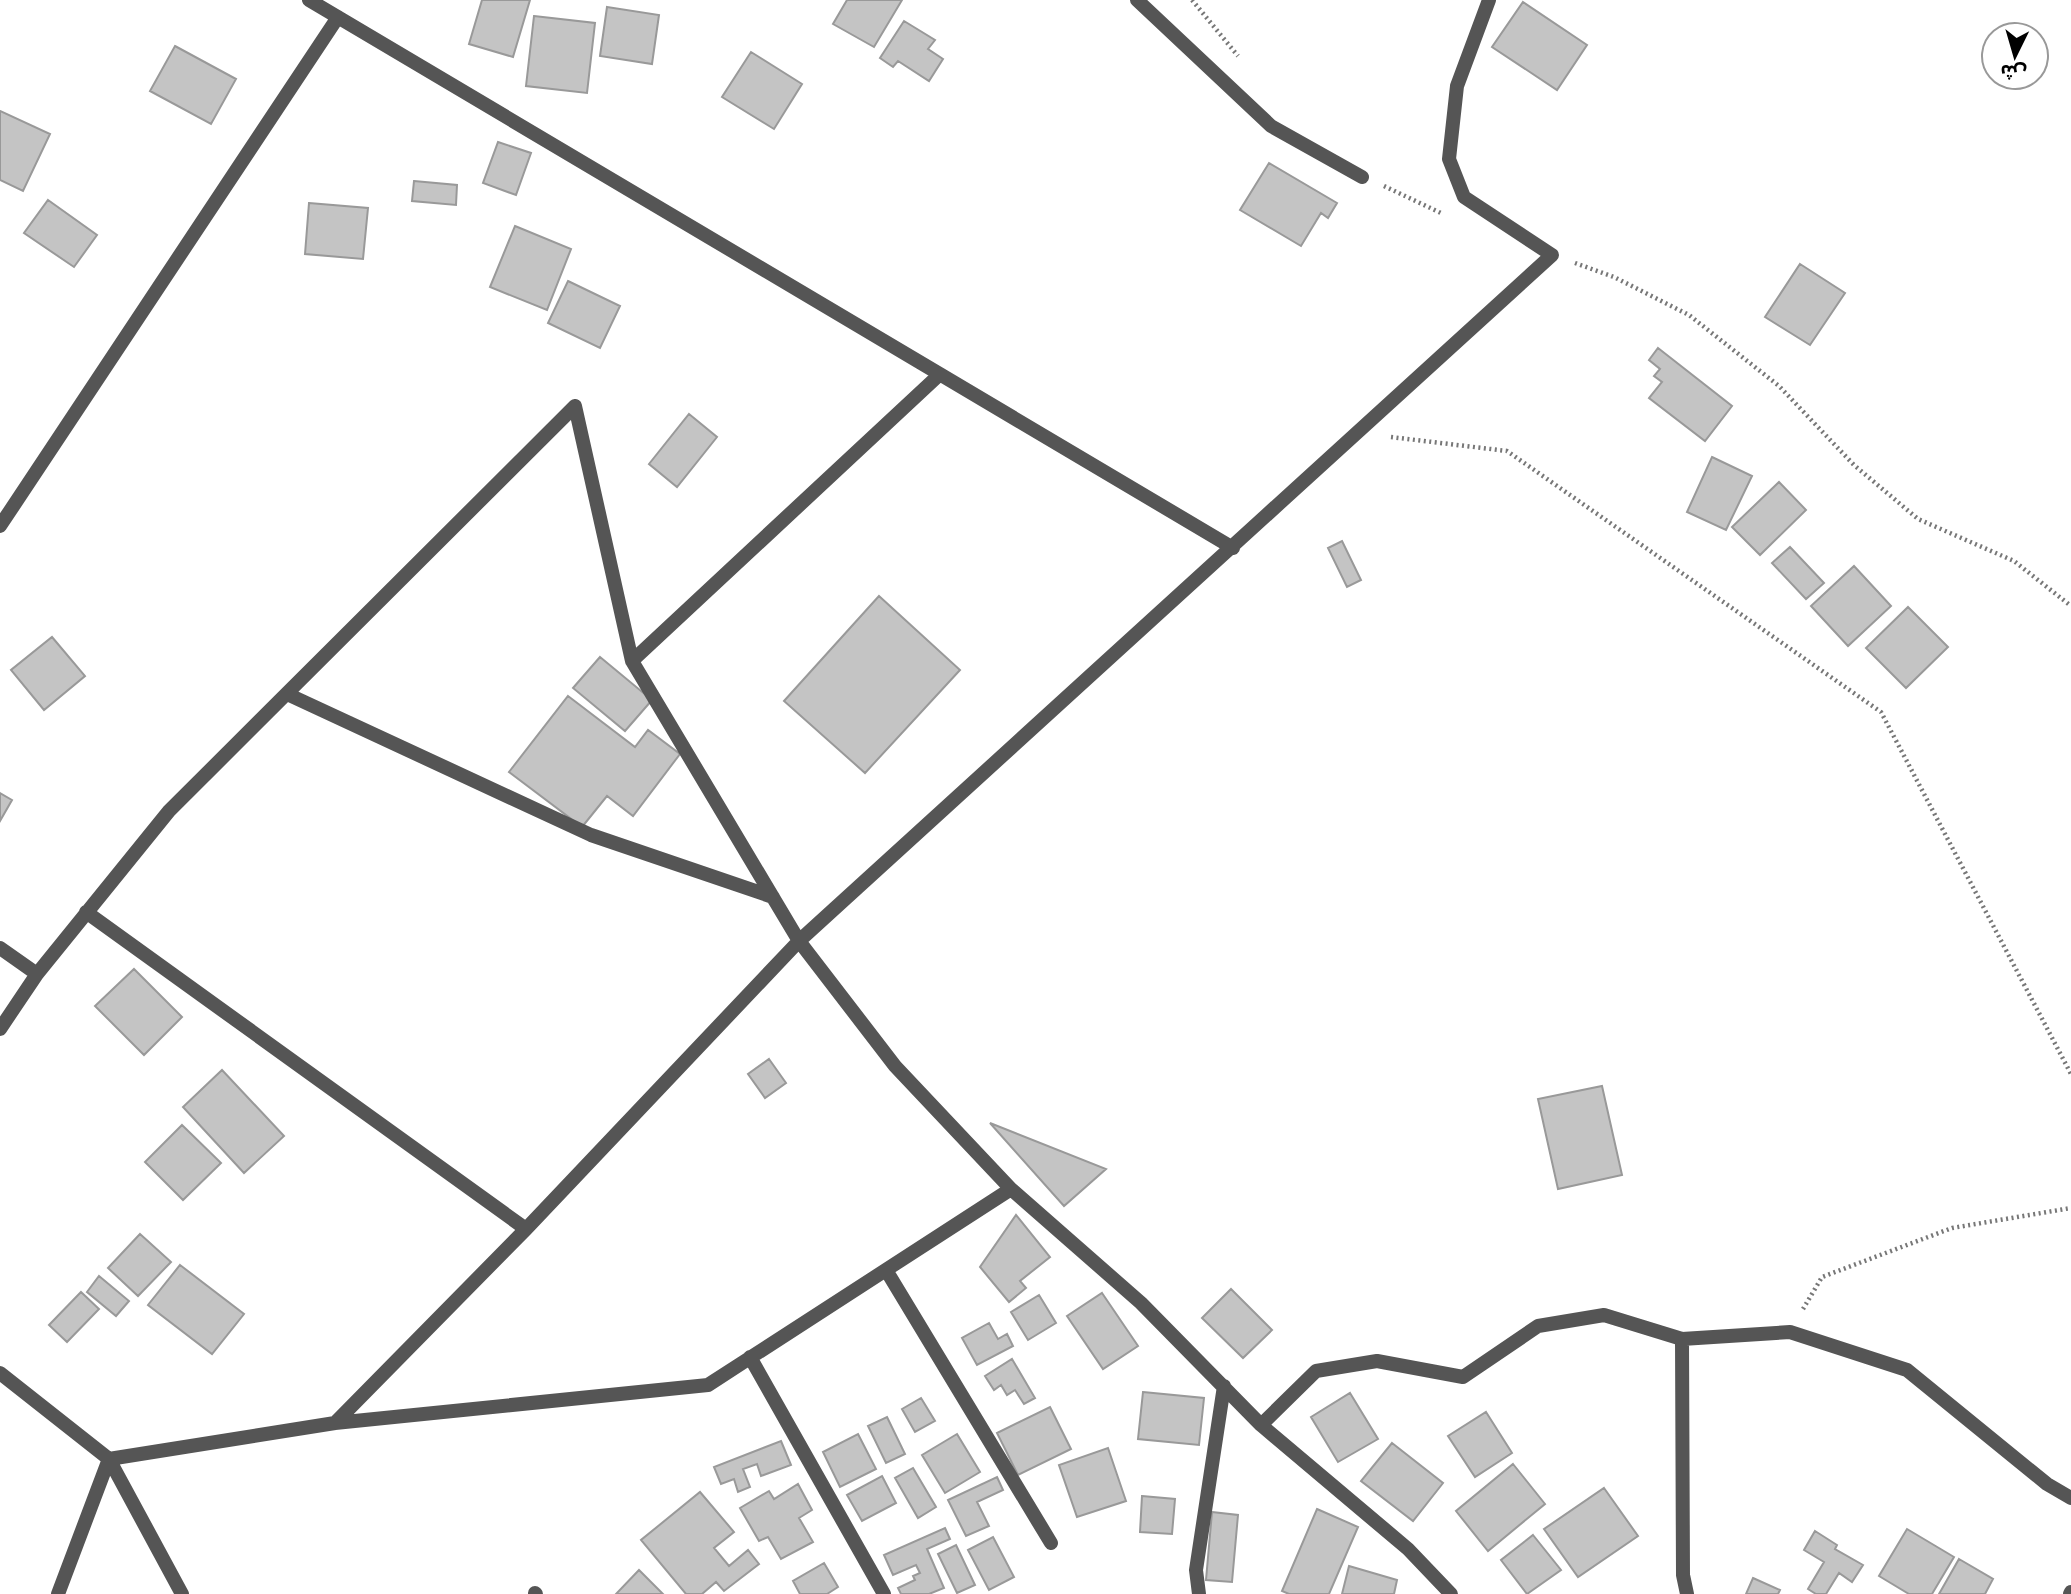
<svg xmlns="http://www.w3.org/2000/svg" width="2071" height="1594" viewBox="0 0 2071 1594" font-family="Lato,'Noto Sans Arabic',sans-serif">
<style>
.building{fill:#c4c4c4;stroke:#999;stroke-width:2}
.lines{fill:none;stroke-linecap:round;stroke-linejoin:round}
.path{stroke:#777;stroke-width:4.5;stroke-dasharray:2 3.5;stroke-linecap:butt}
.street{stroke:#555;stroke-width:14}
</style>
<rect width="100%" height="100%" fill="#fff"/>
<!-- building -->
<path class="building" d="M482 0H530L513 57 469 44Z
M847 0H902L874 47 833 24Z
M1523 2 1587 45 1557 90 1492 47Z
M607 7 659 15 652 64 600 56Z
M534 16 595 23 587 93 526 86Z
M904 21 935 40 928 49 943 59 929 81 898 61 893 67 880 58Z
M175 46 236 79 211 124 150 91Z
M751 52 802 84 774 129 722 97Z
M0 111 50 134 23 191 0 180Z
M498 142 531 153 516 195 483 183Z
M1269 163 1337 203 1328 218 1321 213 1301 246 1240 210Z
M414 181 457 185 456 205 412 201Z
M48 200 97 235 74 267 24 233Z
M309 203 368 208 363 259 305 254Z
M515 226 571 249 547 310 490 287Z
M1800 264 1845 293 1810 345 1765 317Z
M568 281 620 306 600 348 548 323Z
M1658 348 1732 406 1705 441 1649 398 1662 382 1654 376 1660 369 1649 360Z
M689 414 717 437 677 487 649 464Z
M1712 457 1752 476 1726 530 1687 512Z
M1779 482 1806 510 1760 555 1732 527Z
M1342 541 1361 580 1347 587 1328 548Z
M1790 547 1824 583 1806 599 1772 563Z
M1854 566 1891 606 1848 646 1811 606Z
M879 596 960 670 865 773 784 701Z
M1908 607 1948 647 1906 688 1866 648Z
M52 637 85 676 44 710 11 670Z
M600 657 652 700 625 731 573 688Z
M568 696 635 747 648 730 680 754 633 816 607 796 582 827 509 772Z
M0 793 12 800 0 821Z
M134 969 182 1017 144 1055 95 1006Z
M769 1059 786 1083 765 1098 748 1074Z
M222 1070 284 1136 244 1173 183 1107Z
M1602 1086 1622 1175 1558 1189 1538 1099Z
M990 1123 1106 1169 1064 1206Z
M182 1125 221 1163 183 1200 145 1162Z
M1016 1215 1050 1257 1020 1281 1026 1288 1009 1302 980 1267Z
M140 1234 171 1262 138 1296 108 1268Z
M180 1265 244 1314 212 1354 148 1305Z
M99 1276 129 1301 116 1316 87 1292Z
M1231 1289 1272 1330 1243 1358 1202 1318Z
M81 1292 99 1309 67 1342 49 1325Z
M1102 1293 1138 1346 1103 1369 1067 1316Z
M1039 1295 1056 1323 1028 1340 1011 1312Z
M989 1323 998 1339 1007 1334 1013 1346 977 1365 962 1338Z
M1012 1359 1035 1398 1024 1404 1015 1390 1007 1395 1001 1385 994 1390 985 1376Z
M1143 1392 1204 1398 1199 1445 1138 1439Z
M1350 1393 1378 1439 1338 1462 1311 1417Z
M921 1398 935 1421 915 1432 902 1409Z
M1050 1407 1071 1449 1018 1475 997 1433Z
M1486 1412 1512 1453 1475 1477 1448 1436Z
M887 1417 905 1454 886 1463 868 1426Z
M858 1434 876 1469 840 1487 823 1452Z
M957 1434 980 1472 945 1493 922 1455Z
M781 1441 791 1465 761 1476 757 1464 743 1469 750 1487 738 1492 734 1479 721 1484 714 1467Z
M1392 1443 1443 1483 1413 1521 1361 1481Z
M1108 1448 1126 1501 1077 1517 1059 1465Z
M1513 1464 1545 1504 1488 1551 1456 1511Z
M913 1468 936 1507 918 1518 895 1478Z
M882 1476 896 1503 862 1521 847 1495Z
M997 1477 1003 1490 977 1502 989 1526 966 1536 948 1500Z
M798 1484 812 1510 799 1518 813 1542 781 1559 768 1537 759 1541 740 1508 769 1491 774 1499Z
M1604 1488 1638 1536 1578 1577 1544 1529Z
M700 1492 734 1532 714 1548 729 1566 748 1550 759 1564 724 1591 716 1582 702 1594H686L641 1540Z
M1142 1496 1175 1499 1172 1534 1140 1532Z
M1317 1509 1358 1527 1329 1594H1289L1282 1591Z
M1212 1512 1238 1515 1232 1582 1206 1580Z
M945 1528 950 1539 927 1549 944 1588 929 1594H901L898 1588 915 1580 913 1576 920 1573 916 1565 893 1575 884 1555Z
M1907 1529 1954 1557 1932 1594H1909L1879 1576Z
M1815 1531 1837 1545 1835 1549 1863 1565 1852 1582 1839 1573 1826 1594H1816L1808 1589 1824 1562 1804 1550Z
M1533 1535 1561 1570 1527 1594 1501 1560Z
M993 1537 1014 1577 989 1590 968 1550Z
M956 1545 975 1585 957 1593 938 1554Z
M1959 1559 1993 1579 1985 1594H1939Z
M824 1563 838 1587 827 1594H800L793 1581Z
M1349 1566 1397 1580 1394 1594H1342Z
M639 1570 663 1594H616Z
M1753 1578 1780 1590 1778 1594H1746Z"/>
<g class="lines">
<!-- path -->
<path class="path" d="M1192 0 1238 56
M1384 186 1443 214
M1575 263 1614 277 1689 315 1779 386 1854 465 1918 519 2014 561 2071 606
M1391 437 1507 451 1881 712 2071 1074
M1803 1309 1822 1277 1952 1228 2071 1208"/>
<!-- street -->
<path class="street" d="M309 0 1233 548
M1137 0 1271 126 1362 177
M575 406 632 661 799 941 895 1066 1011 1189 1141 1303 1261 1425 1408 1549 1451 1594
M0 526 338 17
M632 661 939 375
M287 694 591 835 773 897
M86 912 526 1229
M0 948 37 974
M0 1029 37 974 169 811 575 406
M886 1270 1051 1543
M1682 1339 1683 1575 1687 1594
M750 1357 884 1594
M0 1373 109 1459 182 1594
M335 1423 526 1229 799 941 1552 255 1464 197 1449 159 1457 86 1489 0
M1261 1425 1316 1371 1377 1361 1463 1377 1538 1326 1604 1315 1682 1339 1790 1332 1907 1370 2047 1484 2071 1498
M535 1593 536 1594
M58 1594 109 1459 335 1423 708 1385 1011 1189
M1199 1594 1196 1570 1224 1386
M2070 1594 2071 1592"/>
</g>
<!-- north arrow -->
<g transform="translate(2015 56) rotate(185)"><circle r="33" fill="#ffffff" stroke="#999999" stroke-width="2"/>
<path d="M0-5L12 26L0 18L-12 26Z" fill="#000000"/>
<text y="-10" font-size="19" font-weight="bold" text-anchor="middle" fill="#000000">ش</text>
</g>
</svg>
